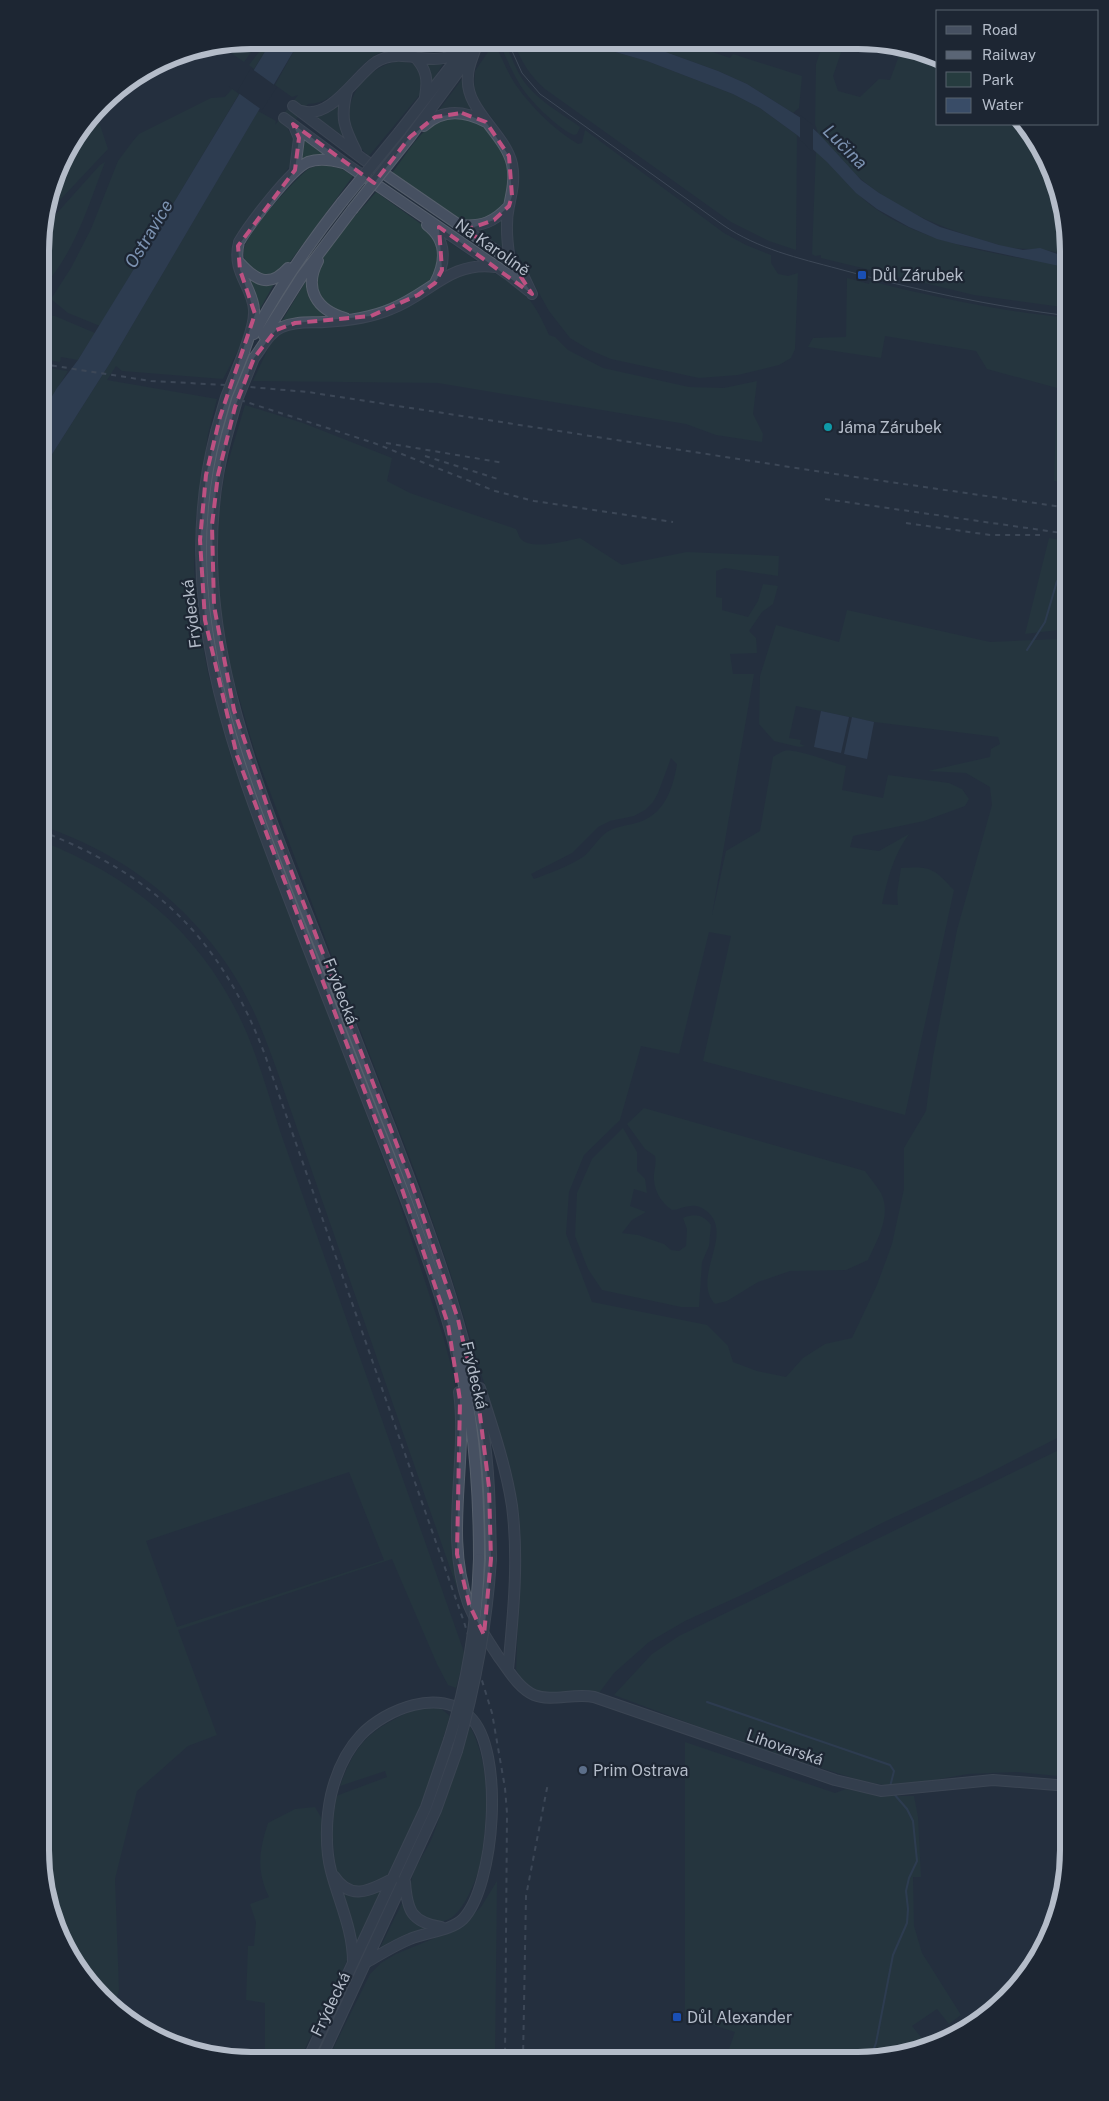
<svg xmlns="http://www.w3.org/2000/svg" width="1109" height="2101" viewBox="0 0 1109 2101" font-family="'Public Sans',sans-serif">
<style>
.green{fill:#263c3f;fill-rule:evenodd}
.water{fill:#394c67}
.pier{fill:#242f3e}
.lines{fill:none;stroke-linecap:round;stroke-linejoin:round}
.stream{stroke:#394c67;stroke-width:2}
.secondary-casing{stroke:#565f6c;stroke-width:12}
.secondary{stroke:#465061;stroke-width:10}
.tram{stroke:#5a6575;stroke-width:1}
.rail{stroke:#5a6575;stroke-width:2;stroke-dasharray:5 5;stroke-linecap:butt}
.secondary-bridge-casing{stroke:#565f6c;stroke-width:12;stroke-linecap:butt}
.secondary-bridge{stroke:#465061;stroke-width:10}
.marked{fill:none;stroke:#bd5182;stroke-width:4;stroke-dasharray:10 6;stroke-linejoin:round}
.transit-dot{fill:#1a4fb4;stroke:#1d2633;stroke-width:2}
.culture-dot{fill:#0f9aa8;stroke:#1d2633;stroke-width:2}
.service-dot{fill:#5c6f8a;stroke:#1d2633;stroke-width:2}
.labels{text-anchor:middle;stroke-width:4.5;stroke-linejoin:round;paint-order:stroke}
.street-label{font-size:16px;fill:#b4bcc9;stroke:#1d2633}
.poi-label{font-size:16px;fill:#b4bcc9;stroke:#1d2633;text-anchor:start}
.water-label{font-size:18px;font-style:italic;fill:#7c92b1;stroke:#1d2633}
.rim{fill:none;stroke:#b4bcc9;stroke-width:6}
</style>
<rect width="100%" height="100%" fill="#242f3e"/>
<!-- green -->
<path class="green" d="M251 40H260L244 62 221 46Z
M268 40H272L254 69 249 65Z
M300 40 459 41 447 51 441 52C421 52 402 44 382 52 353 63 341 104 308 104L288 130C298 140 295 154 290 166L233 240C224 273 252 288 251 314 251 329 231 364 223 379L122 371 116 366 107 380 217 399 208 434 196 516 194 567 198 618 208 673 231 757 396 1193 443 1336 453 1373 457 1398 456 1572 458 1591 290 1108C279 1076 268 1043 254 1012 224 947 172 892 111 857 89 844 65 834 41 825L42 470 110 363 258 111 276 121 275 125 298 95 292 97 275 85Z
M519 42H580L647 61 733 94 760 108 797 135 796 250 769 241 731 222 545 89C530 76 522 62 514 44Z
M638 42 687 43 730 58 733 54 802 76 799 108 793 113 747 84 718 71Z
M494 43C502 57 508 75 518 88 534 110 555 130 578 144L582 143 585 130 724 233 746 245 771 255V263L778 274 788 276 798 273 795 349 791 358 779 365 738 375 699 378 611 359 590 350 570 338 549 311 514 248 510 235 518 185 515 155 506 137 480 102 474 89 475 71Z
M823 44H844L833 76 838 91 860 97 879 79 890 80 903 45 938 57V124H1014L1028 128 1033 134 1058 183 1069 258C1047 245 1026 252 1003 246 952 232 903 214 862 180 846 167 832 149 818 133L815 124 816 64Z
M506 45C512 58 517 72 525 83 539 101 562 114 580 127L577 134 574 135C557 128 528 99 519 83 513 73 508 62 503 51Z
M400 61 415 64 422 75V92L369 156C329 123 354 68 400 61Z
M426 62H444L432 82Z
M462 79 473 109 460 108 438 111Z
M228 86 239 94 100 326 68 313 51 299 71 268 91 229 118 161 133 141 139 134 211 98 225 97 232 89Z
M338 104 343 136 313 115Z
M96 113 108 149 43 218 62 157Z
M451 116C460 117 469 119 477 123 519 147 524 228 462 220L392 173C410 150 422 124 451 116Z
M303 138 327 155 300 162Z
M816 151C837 170 853 193 876 209 915 236 963 247 1008 256 1028 260 1049 261 1068 267L1069 308 974 295 821 258V255L815 256 812 254Z
M105 162C88 206 75 253 42 288V227L48 223 100 165Z
M325 165 342 169 353 176 284 270C280 271 277 274 273 275 258 280 241 265 244 249 246 234 294 180 307 170 312 166 319 166 325 165Z
M376 192 431 231C440 243 443 260 435 274 423 296 360 321 336 311 332 309 328 305 324 302 313 292 315 277 319 263 325 247 363 208 376 192Z
M502 220 504 248 476 231 487 228Z
M446 240 476 260 447 271 448 251Z
M478 269C517 276 534 300 549 335L555 337 568 350 603 368 689 387 724 388 757 381 753 414 763 434 762 442 716 435 686 424 438 383 253 381 272 340 283 332 296 327 363 321 449 280Z
M847 278 869 284 870 281C938 298 999 311 1069 318V483L1054 481 1057 388 987 369 976 351 885 336 881 358 808 347 813 338 846 337Z
M248 280 262 285 274 284 260 309Z
M306 281 309 298 325 317 299 318 280 324Z
M42 315 55 316 95 333 78 360 61 357 60 362 42 359Z
M42 367 68 371 42 413Z
M245 405 303 423 392 458 387 481 410 493 516 529C518 532 519 538 522 540 534 550 566 541 580 538L622 565 687 552 779 556 778 576 725 568 716 571V597L722 598V610L748 617 758 601 763 584 778 586 773 604 762 612 749 631 756 638 757 653 730 654 733 674H754L712 915 726 851 760 831 773 757C776 755 781 752 784 751 796 748 832 763 846 766L842 790 883 798 888 775 949 783 962 789 969 799 965 806 924 821 853 836 850 847 879 851 909 834C894 854 887 880 882 904L898 905 897 893 901 868C932 866 933 868 954 890L905 1115 703 1061 731 936 709 932 679 1054 641 1046 620 1120 584 1155 569 1192 566 1234 592 1302 707 1325 728 1346 733 1362 757 1371 786 1377 803 1358 825 1344 852 1338 877 1285 892 1244 904 1189V1148L926 1111 933 1057 957 930 992 805 990 787 966 773 928 771 990 757 991 749 1000 744 998 737 874 722 796 706 789 738 801 740 800 744 805 746 799 747 774 741 759 724 760 676 776 625 839 642 847 610 990 642 1059 639 1069 641V1432L981 1477 884 1522 748 1592 685 1621 649 1642 614 1673 599 1693 536 1692 523 1683 516 1669 520 1574 493 1412 450 1272 419 1182 339 975 255 752 229 664 219 616 217 569 218 516 225 472ZM671 758 677 764C673 789 664 816 636 823 626 826 617 826 607 832 598 838 592 850 583 857 571 865 548 874 534 879L531 874 572 853 598 827 610 821 634 816 645 810 653 802 658 793Z
M1049 538 1069 541V588L1058 630 1025 634Z
M41 841C129 875 197 930 239 1016 257 1053 268 1093 280 1131L465 1655 456 1688 448 1685 437 1664 392 1559 178 1630 217 1735 188 1746 137 1791 115 1879 119 1990 114 2010 76 1967 51 1918 40 1850 41 941H43L42 935 47 933 44 919H41ZM349 1472 384 1560 177 1627 146 1541Z
M644 1108 865 1171C870 1178 876 1185 881 1193 892 1215 877 1240 868 1260L846 1270 790 1271 758 1282 727 1301 715 1304C690 1277 737 1232 705 1210 701 1207 696 1205 691 1206 684 1206 678 1210 672 1210 662 1203 655 1193 654 1180 653 1172 657 1165 655 1156L645 1149 627 1124Z
M623 1128 637 1152V1171L645 1179 647 1193 634 1189 630 1206 646 1212 632 1220 622 1233 638 1235 664 1244 671 1250 679 1251 686 1246 687 1229 683 1218C694 1213 704 1215 711 1225L709 1246 702 1262 699 1307H681L602 1290 588 1269 575 1236 577 1193 592 1159Z
M1069 1445V1777L1017 1772 968 1774 895 1787 862 1781 742 1743 614 1695 652 1654 679 1636Z
M419 1707H439L450 1716 426 1794 393 1868C382 1883 370 1887 352 1887L336 1873 332 1830 336 1796 387 1777 385 1771 340 1786C358 1736 374 1729 419 1707Z
M470 1726C478 1742 483 1759 485 1777 488 1801 485 1841 480 1864 477 1879 463 1913 449 1919 444 1922 440 1921 434 1920 416 1917 409 1900 411 1883 413 1867 426 1852 432 1838 446 1801 458 1763 470 1726Z
M685 1742 835 1793 846 1789 883 1796H914L918 1817 921 1877H913L914 1926 922 1953 961 2015 949 2024 937 2009 912 2026 925 2042 924 2050 858 2061H728L733 2051 729 2049 735 2032 685 2016Z
M315 1807 322 1819 325 1870 347 1938V1961L300 2059H265V2003L246 2000 248 1946H254L256 1922 250 1904 269 1897C256 1870 259 1851 268 1823L295 1809Z
M497 1881 495 2060 328 2059 370 1974 381 1963 396 1954 459 1928 481 1907Z
M338 1887 383 1888 357 1945Z
M403 1901C409 1916 414 1924 430 1928L378 1952Z"/>
<!-- water -->
<path class="water" d="M272 40H300L110 363 42 470V413L57 388 78 360 129 277Z
M580 42H638L718 71 747 84 801 118 818 133 861 180 879 193 924 219 940 227 999 245 1023 250 1040 248 1069 258V268L956 244 937 239 909 227 877 209 856 193 827 162 797 135 760 108 733 94 647 61Z
M821 711 849 717 841 753 814 747Z
M852 717 874 722 867 759 844 754Z"/>
<!-- pier -->
<path class="pier" d="M251 68 277 87 262 110 237 92Z
M800 115 813 125V152L800 140Z"/>
<g class="lines">
<!-- stream -->
<path class="stream" d="M1027 650 1045 622 1057 581
M707 1702 890 1765 894 1771 890 1787
M870 2059 876 2043 893 1955 907 1923 908 1909 906 1891 909 1878 917 1861 913 1821 907 1809 894 1794"/>
<!-- secondary casing -->
<g class="secondary-casing">
<path id="secondary" d="M475 50C472 59 468 67 468 76 464 109 505 133 512 164 515 179 512 192 509 206 505 224 507 242 510 260
M415 57C427 70 428 80 425 97
M347 91C340 118 344 127 356 151
M293 106 363 159 510 260 523 275 532 294
M302 111C331 120 356 75 376 62 399 48 421 63 444 58 452 57 460 49 467 45
M284 118 346 164 509 275 529 291
M294 126 299 138 295 170
M424 126C443 108 465 111 486 122
M400 131 461 53
M410 137 481 41
M427 225C447 240 446 262 435 283
M460 225C482 227 494 222 509 206
M318 261C303 289 317 310 345 318
M239 262C255 280 269 289 288 268
M254 334C279 287 309 244 342 202
M264 336 302 276 352 210
M244 352C248 339 255 324 254 310 253 287 231 272 239 242 249 225 291 169 308 162 319 158 332 160 343 163
M254 358C262 348 269 332 282 327 295 321 310 323 324 322 346 321 370 318 391 309 430 294 450 261 495 267
M216 432C171 604 235 758 296 917 326 994 356 1071 386 1148 419 1232 456 1329 470 1418 477 1465 479 1512 479 1559
M227 435C178 611 257 784 320 946 344 1008 368 1070 392 1132 429 1229 466 1327 483 1430 490 1473 490 1516 491 1559
M480 1388C492 1426 506 1466 512 1506 519 1561 513 1615 508 1670
M459 1392C468 1462 444 1535 468 1603 475 1622 487 1639 498 1656 508 1669 518 1688 534 1695 551 1702 574 1693 594 1697L835 1780 881 1791 993 1780 1069 1786
M334 1876C351 1902 371 1890 394 1878
M405 1882C407 1910 411 1922 441 1927
M353 1962C353 1930 339 1902 331 1871 325 1848 326 1818 331 1795 336 1774 346 1751 361 1735 386 1709 440 1687 470 1717 505 1750 495 1886 463 1919 451 1931 426 1932 410 1939 395 1945 381 1954 367 1962
M308 2059 426 1807 449 1740
M321 2059 436 1810 457 1751"/>
</g>
<!-- secondary -->
<use href="#secondary" class="secondary"/>
<!-- tram -->
<path class="tram" d="M508 42 522 73 540 94 723 225C758 249 798 258 839 269 915 290 991 306 1069 316"/>
<!-- rail -->
<path class="rail" d="M42 364 151 381 226 385 308 392 835 474 1069 508
M240 400 374 443 495 491 534 501 673 522
M386 443 504 463
M425 456 501 480
M825 499 1069 534
M906 523 990 535H1040
M41 831C156 876 221 939 265 1055L464 1622 492 1713 505 1788 507 1813 505 2060
M523 2060 526 1896 548 1783"/>
<!-- secondary-bridge casing -->
<g class="secondary-bridge-casing">
<path id="secondary-bridge" d="M342 202 400 131
M352 210 410 137
M216 432 226 397 244 352
M227 435 237 400 254 358
M449 1740C468 1681 477 1621 479 1559
M457 1751C475 1688 487 1625 491 1559"/>
</g>
<!-- secondary-bridge -->
<use href="#secondary-bridge" class="secondary-bridge"/>
</g>
<!-- marked area -->
<path d="M0 0H1109V2101H0ZM462 113 486 122 509 156 512 196 509 206 494 220 466 230 510 260 532 294 439 227 442 270 435 283 418 295 371 316 295 323 276 330 254 358 235 407 218 475 212 525 214 606 234 710 278 837 412 1184 458 1319 480 1415 489 1487 491 1559 484 1635 469 1604 457 1554 460 1400 448 1324 402 1189 237 756 205 620 200 540 206 475 220 417 255 314 240 270 238 246 295 170 299 138 293 124 374 183 410 137 435 117Z" fill="#242f3e" fill-opacity=".55" fill-rule="evenodd"/>
<path class="marked" d="M462 113 486 122 509 156 512 196 509 206 494 220 466 230 510 260 532 294 439 227 442 270 435 283 418 295 371 316 295 323 276 330 254 358 235 407 218 475 212 525 214 606 234 710 278 837 412 1184 458 1319 480 1415 489 1487 491 1559 484 1635 469 1604 457 1554 460 1400 448 1324 402 1189 237 756 205 620 200 540 206 475 220 417 255 314 240 270 238 246 295 170 299 138 293 124 374 183 410 137 435 117Z"/>
<!-- markers -->
<g class="transit-dot">
<rect x="857" y="270" width="10" height="10" rx="2.5"/>
<rect x="672" y="2012" width="10" height="10" rx="2.5"/>
</g>
<circle class="culture-dot" cx="828" cy="427" r="5"/>
<circle class="service-dot" cx="583" cy="1770" r="5"/>
<g class="labels">
<!-- street labels -->
<g class="street-label">
<text transform="translate(493 247) rotate(35)" y="6">Na Karolíně</text>
<text transform="translate(191 614) rotate(-97)" y="6">Frýdecká</text>
<text transform="translate(341 991) rotate(69)" y="6">Frýdecká</text>
<text transform="translate(475 1375) rotate(77)" y="6">Frýdecká</text>
<text transform="translate(785 1747) rotate(19)" y="6">Lihovarská</text>
<text transform="translate(330 2004) rotate(-64)" y="6">Frýdecká</text>
</g>
<!-- poi labels -->
<g class="poi-label">
<text x="872" y="281">Důl Zárubek</text>
<text x="838" y="433">Jáma Zárubek</text>
<text x="593" y="1776">Prim Ostrava</text>
<text x="687" y="2023">Důl Alexander</text>
</g>
<!-- water labels -->
<g class="water-label">
<text transform="translate(845 147) rotate(45)" y="6">Lučina</text>
<text transform="translate(149 234) rotate(-59)" y="6">Ostravice</text>
</g>
</g>
<!-- crop -->
<path d="M0 0H1109V2101H0ZM251 49H858A202 202 0 0 1 1060 251V1850A202 202 0 0 1 858 2052H251A202 202 0 0 1 49 1850V251A202 202 0 0 1 251 49Z" fill="#1d2633" fill-rule="evenodd"/>
<path class="rim" d="M251 49H858A202 202 0 0 1 1060 251V1850A202 202 0 0 1 858 2052H251A202 202 0 0 1 49 1850V251A202 202 0 0 1 251 49Z"/>
<!-- legend -->
<rect x="936" y="10" width="162" height="115" fill="#1d2633" stroke="#59626f"/>
<rect x="946" y="26" width="25" height="8" fill="#465061" stroke="#59626f"/>
<text x="982" y="35" font-size="15" fill="#b4bcc9">Road</text>
<rect x="946" y="51" width="25" height="8" fill="#5a6575" stroke="#59626f"/>
<text x="982" y="60" font-size="15" fill="#b4bcc9">Railway</text>
<rect x="946" y="72" width="25" height="15" fill="#263c3f" stroke="#59626f"/>
<text x="982" y="85" font-size="15" fill="#b4bcc9">Park</text>
<rect x="946" y="98" width="25" height="15" fill="#394c67" stroke="#59626f"/>
<text x="982" y="110" font-size="15" fill="#b4bcc9">Water</text>
</svg>
